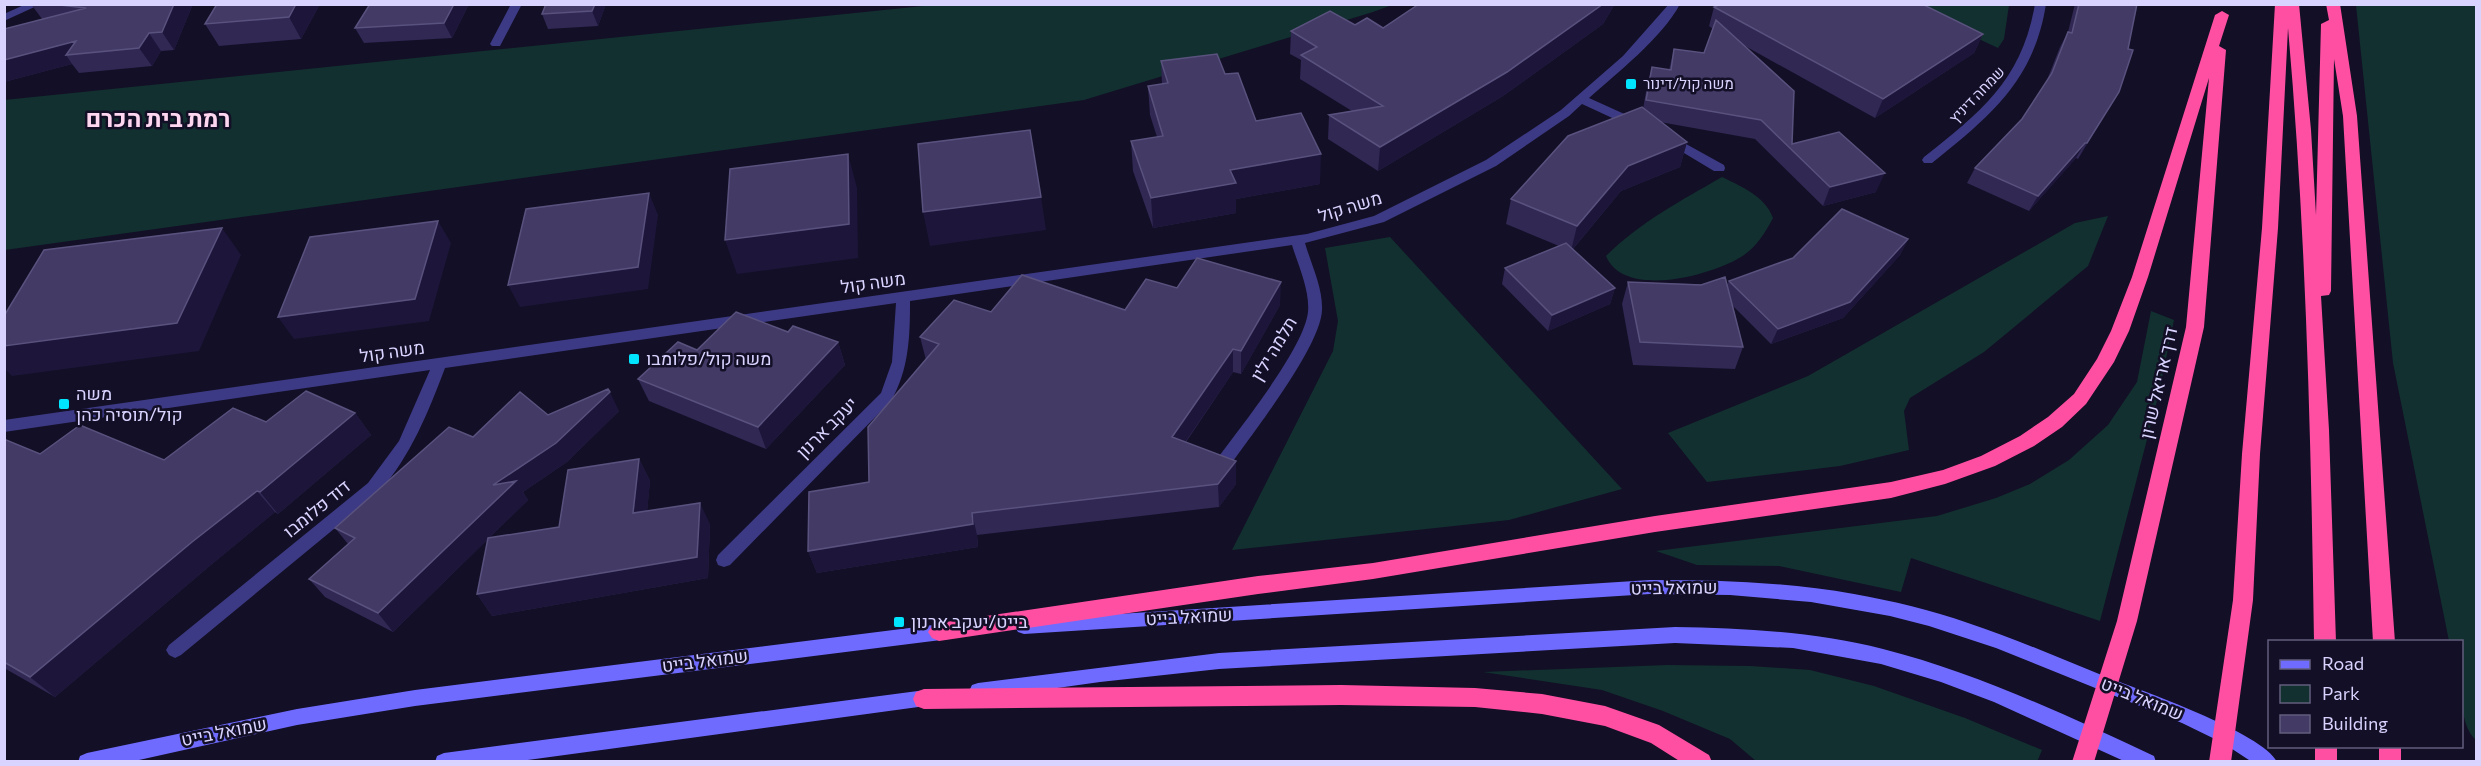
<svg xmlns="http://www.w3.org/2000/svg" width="2481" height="766" viewBox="0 0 2481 766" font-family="Commissioner,Heebo,sans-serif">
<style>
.green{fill:#12302f}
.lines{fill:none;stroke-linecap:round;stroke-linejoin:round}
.street{fill:#3d3a85;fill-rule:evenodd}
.secondary{fill:#6f6bff;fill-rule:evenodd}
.highway{fill:#ff4fa3;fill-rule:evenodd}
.wall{fill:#312854}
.shaded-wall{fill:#1d163a}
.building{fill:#433a66;stroke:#5a527e;stroke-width:1.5}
.poi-dot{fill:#00e5ff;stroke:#130f26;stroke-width:2}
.labels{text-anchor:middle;stroke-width:5;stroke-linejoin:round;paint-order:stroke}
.far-poi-label{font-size:15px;fill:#d9d4ff;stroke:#130f26;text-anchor:start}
.far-street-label{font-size:15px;fill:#d9d4ff;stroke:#130f26}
.street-label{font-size:18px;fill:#d9d4ff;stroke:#130f26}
.poi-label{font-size:18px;fill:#d9d4ff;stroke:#130f26;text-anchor:start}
.district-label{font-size:24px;font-weight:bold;fill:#ffd6f0;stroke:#130f26}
</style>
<rect width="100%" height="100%" fill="#130f26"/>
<!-- green -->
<path class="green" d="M933 5H1392L1373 12 1084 100 5 250 4 100Z
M1906 5H2009L2004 39 1998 48Z
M2356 5H2476V740C2455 721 2462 669 2462 642L2449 641 2393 363Z
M1722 177C1742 187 1765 196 1773 218 1765 233 1756 248 1741 257 1710 276 1624 299 1606 256 1639 223 1682 200 1722 177Z
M2108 216 2088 266 1984 352 1910 398 1904 411 1909 450 1840 466 1707 482 1668 433 1808 376 2075 223Z
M1390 237 1622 489 1509 520 1232 550 1333 351 1338 321 1325 248Z
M2151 311 2174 320 2158 397 2100 621 1911 558 1901 592 1779 566 1697 565 1656 551 1937 516 1996 498 2030 484 2069 460 2108 425 2137 382Z
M1667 665 1750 666 1810 670 1874 686 1965 718 2042 750 2037 762 1756 761 1730 739 1663 711 1602 690 1483 672Z"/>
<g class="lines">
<!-- street -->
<path class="street" d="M26 4H41L4 21V14Z
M511 4H522L500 46H492L490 44Z
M1669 4H1680C1662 38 1617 73 1589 98L1642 122 1644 125 1642 128H1634L1582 104 1569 116 1496 166 1384 222 1305 243C1311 264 1323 288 1322 310 1321 347 1249 438 1226 471H1214L1212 467 1214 463C1238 430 1304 349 1308 312 1310 290 1298 265 1292 245L910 301C910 337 909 369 891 401L730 565 724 567 718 565 716 560 718 555 881 393 892 362 896 303 445 368C428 413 411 455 380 491L181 655 175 658 169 655 166 650 169 645 368 483 399 441 430 370 4 432V420L1307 234 1374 216 1486 160 1561 110 1623 56Z
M2035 4H2046C2034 81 1990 116 1932 163H1924L1922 160 1924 157C1981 112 2022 80 2035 4Z
M1668 134 1724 165 1725 168 1724 171H1714L1664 141 1662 138Z"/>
<!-- secondary -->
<path class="secondary" d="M1650 580C1718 580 1787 582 1854 594 1893 601 1931 610 1968 623 2014 638 2059 658 2104 676 2137 689 2264 733 2277 762H2252L2223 743 2182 723 1996 648 1929 626 1890 616 1811 602 1730 595 1650 594 1024 634 1018 632 1015 627 1018 622 1024 620Z
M949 623 955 626 958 631 955 636 949 639 415 706 297 725 130 762H78L80 756 87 753 297 709 415 690Z
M1675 627C1745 628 1815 632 1883 649 1977 673 2066 715 2154 756L2156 762H2126L1994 702 1941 682 1881 664 1793 648 1675 643 1219 669 1100 682 978 699 972 697 969 691 972 685 978 683 1219 653Z
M933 689 939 691 942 697 939 703 933 705 513 762H435L437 756 444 753Z"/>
<!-- highway -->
<path class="highway" d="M2275 4H2299L2311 130 2316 215 2321 24 2329 20 2326 4H2340L2357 116 2395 642H2373L2343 116 2334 59 2331 291 2329 295 2321 296 2329 430 2336 642H2314C2311 437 2306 232 2288 28L2278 228 2260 454 2253 600 2231 762H2209L2233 600 2242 454 2262 228Z
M2222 11 2229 15 2219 46 2226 50 2204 327 2137 621 2094 762H2072L2117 621 2186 327 2209 78 2148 277 2129 331 2114 362 2086 404 2062 427 2034 446 1995 466 1945 484 1891 498 1655 532 1373 579 1258 594 939 641 932 638 928 632 932 626 939 623 1258 576 1373 563 1655 516 1891 482 1943 470 1981 456 2020 436 2048 417 2074 394 2097 359 2111 331 2132 277 2215 15Z
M1341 685 1475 688 1542 694 1605 706 1659 725 1709 755 1712 762H1681L1651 743 1605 726 1542 714 1475 707 1341 705 924 709 916 706 913 699 916 692 924 689Z
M2315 746H2337V762H2315Z
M2379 746H2401V762H2379Z"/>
</g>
<!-- wall -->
<path class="wall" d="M31 4H193L174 50 161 51 152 66 79 73 72 64 4 82V29L42 19Z
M320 4 301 39 219 46 205 24Z
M370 4H469L452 38 364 43 355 28Z
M606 4 598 26 548 29 542 14Z
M1419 4H1615L1603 24 1503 96 1378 171 1328 139 1329 115 1352 111 1300 79 1301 60 1290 54 1291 31 1355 25 1383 28Z
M2075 4H2137L2119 92 2078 159 2076 158 2029 211 1967 183 1975 168 2022 119 2047 80 2060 47 2068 32Z
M1714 7 1983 34 1974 53 1875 118 1745 46 1792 144 1876 192 1823 206 1755 139 1660 122 1687 142 1680 167 1621 191 1573 249 1615 288 1610 304 1548 331 1502 284 1505 268 1559 246 1506 224 1511 199 1643 109 1647 86 1652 67 1669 70 1674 49 1704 53 1713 29 1709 26Z
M1161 61 1225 74 1256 121 1320 184 1236 199V213L1153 228 1133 171 1131 141 1157 137 1150 115 1148 86 1162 84Z
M1908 239 1900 255 1843 318 1771 344 1733 306 1743 347 1735 369 1633 365 1622 304 1628 282 1727 285 1729 281Z
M1177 288 1280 305 1241 374 1233 372 1186 442 1236 484 1219 507 977 535 978 547 817 573 808 551 869 482 926 360 920 337 991 312 1125 310Z
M788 332 838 342 845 365 766 449 649 401 638 379 697 350Z
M619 411 567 462 523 492 528 500 489 538 559 527 639 459 650 481 647 511 710 524 708 578 492 616 477 594 488 539 393 632 325 597 309 579 348 544 335 528 473 437 548 415Z
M355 413 371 435 278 514 275 512 212 564 55 697 4 668V439L40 454 164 460 266 422Z"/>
<!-- shaded-wall -->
<path class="shaded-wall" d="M174 4H193L174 50 162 32Z
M296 4H320L301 39 289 17Z
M454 4H469L452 38 444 23Z
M595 4H606L598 26 592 11Z
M1603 4H1615L1603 24 1503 96 1378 171 1380 147Z
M149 33 161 51 152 66 139 48Z
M1983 34 1974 53 1875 118 1883 99Z
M76 41 66 55 72 64 4 82V60Z
M2119 92 2110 107 2078 159 2087 143Z
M1687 142 1680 167 1621 191 1571 251 1577 226 1628 166Z
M2085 143 2076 158 2029 211 2038 196Z
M848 154 857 188 858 258 737 274 725 240Z
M1321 154 1320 184 1236 199V213L1153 228 1151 198 1230 170Z
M1885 173 1876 192 1823 206 1830 187Z
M649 193 658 215 648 289 520 307 508 285Z
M1041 197 1046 230 930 246 923 212Z
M438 221 451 243 429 321 294 339 278 317Z
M222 228 241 255 199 351 12 376 4 368V346Z
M1908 239 1900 255 1843 318 1771 344 1778 329Z
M1281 282 1280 305 1241 374V351Z
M1615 288 1610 304 1548 331 1552 315Z
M838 342 845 365 766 449 758 427Z
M1233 349V372L1173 460 1172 437Z
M610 392 619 411 567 462 523 492 528 500 393 632 378 613 493 485Z
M355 413 371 435 278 514 260 492Z
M639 459 650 481 645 535 633 513Z
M1236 461V484L1219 507 1218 484Z
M257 491 275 512 212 564 55 697 30 677 192 542Z
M700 503 710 524 708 578 492 616 477 594Z
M972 513 977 535 978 547 817 573 808 551Z"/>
<!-- building -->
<path class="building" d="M51 4H174L162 32 149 33 139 48 66 55 76 41 4 60V29L86 8Z
M217 4H296L289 17 205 24Z
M370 4H454L444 23 355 28Z
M546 4H595L592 11 542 14Z
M1419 4H1603L1507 72 1380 147 1329 115 1383 106 1301 55 1317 47 1291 31 1330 11 1355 25 1367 18 1383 28Z
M1721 4H1922L1983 34 1883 99 1714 7Z
M2079 4H2137L2128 49 2133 50 2119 92 2087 143H2085L2038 196 1975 168 2022 119 2052 73 2068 32 2072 33Z
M1716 20 1794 91 1792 144 1839 132 1885 173 1830 187 1761 120 1646 100 1652 67 1671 70 1674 49 1704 53Z
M1217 54 1225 74 1238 73 1256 121 1301 113 1321 154 1230 170 1236 183 1151 198 1131 141 1163 136 1148 86 1168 83 1161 61Z
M1642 107 1687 142 1628 166 1577 226 1511 199 1568 136Z
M1030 130 1041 197 923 212 918 144Z
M848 154 849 224 725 240 730 169Z
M649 193 638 267 508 285 526 209Z
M1842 209 1908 239 1850 302 1778 329 1729 281 1793 258Z
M438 221 415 299 278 317 310 237Z
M222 228 177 323 4 346V316L44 250Z
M1566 243 1615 288 1552 315 1505 268Z
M1197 258 1281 282 1241 351 1233 349 1172 437 1236 461 1218 484 972 513 973 524 808 551 809 492 869 482 868 427 939 344 920 337 954 300 991 312 1022 275 1125 310 1146 279 1177 288Z
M1725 277 1743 347 1640 342 1628 282 1701 285Z
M736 312 788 332 793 326 838 342 758 427 638 379 678 342 697 350Z
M608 389 610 392 556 443 493 485 516 481 378 613 309 579 355 538 335 528 449 427 473 437 520 392 548 415Z
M306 391 355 413 260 492 257 491 192 542 30 677 4 662V439L40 454 80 425 164 460 233 408 266 422Z
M639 459 633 513 700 503 697 557 477 594 488 538 559 527 568 470Z"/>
<!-- markers -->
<g class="poi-dot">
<rect x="1625" y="78" width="12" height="12" rx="3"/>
<rect x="628" y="353" width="12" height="12" rx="3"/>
<rect x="58" y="398" width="12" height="12" rx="3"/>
<rect x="893" y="616" width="12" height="12" rx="3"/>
</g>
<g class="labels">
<!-- far-poi labels -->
<g class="far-poi-label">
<text x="1643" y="89">משה קול/דינור</text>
</g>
<!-- far-street labels -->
<g class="far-street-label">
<text transform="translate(1977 95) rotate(-46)" y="5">שמחה דיניץ</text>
</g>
<!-- street labels -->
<g class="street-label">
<text transform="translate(1350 207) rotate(-17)" y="6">משה קול</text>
<text transform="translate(873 283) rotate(-8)" y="6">משה קול</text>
<text transform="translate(1274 349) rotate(-59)" y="6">תלמה ילין</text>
<text transform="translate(392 352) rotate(-8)" y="6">משה קול</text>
<text transform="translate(2159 383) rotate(-77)" y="6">דרך אריאל שרון</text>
<text transform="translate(827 428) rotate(-45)" y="6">יעקב ארנון</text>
<text transform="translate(317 509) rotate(-39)" y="6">דוד פלומבו</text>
<text transform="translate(1674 588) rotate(-1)" y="6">שמואל בייט</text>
<text transform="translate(1189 617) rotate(-3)" y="6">שמואל בייט</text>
<text transform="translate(705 661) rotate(-7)" y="6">שמואל בייט</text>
<text transform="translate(2142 699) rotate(22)" y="6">שמואל בייט</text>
<text transform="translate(224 732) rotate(-11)" y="6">שמואל בייט</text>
</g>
<!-- poi labels -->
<g class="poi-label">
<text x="646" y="365">משה קול/פלומבו</text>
<text x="76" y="400">משה<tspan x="76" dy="21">קול/תוסיה כהן</tspan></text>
<text x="911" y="628">בייט/יעקב ארנון</text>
</g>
<!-- district labels -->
<g class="district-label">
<text x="158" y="127">רמת בית הכרם</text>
</g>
</g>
<!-- border -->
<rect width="2481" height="766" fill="none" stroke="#d9d4ff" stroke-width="12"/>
<!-- legend -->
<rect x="2268" y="640" width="195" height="108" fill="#130f26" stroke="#625e7d" stroke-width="1.5"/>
<rect x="2280" y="660" width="30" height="9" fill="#6f6bff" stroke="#625e7d" stroke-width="1.5"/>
<text x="2322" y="670" font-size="18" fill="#d9d4ff">Road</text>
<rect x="2280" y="685" width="30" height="18" fill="#12302f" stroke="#625e7d" stroke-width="1.5"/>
<text x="2322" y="700" font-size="18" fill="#d9d4ff">Park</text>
<rect x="2280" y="715" width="30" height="18" fill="#433a66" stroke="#625e7d" stroke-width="1.5"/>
<text x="2322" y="730" font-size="18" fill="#d9d4ff">Building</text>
</svg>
